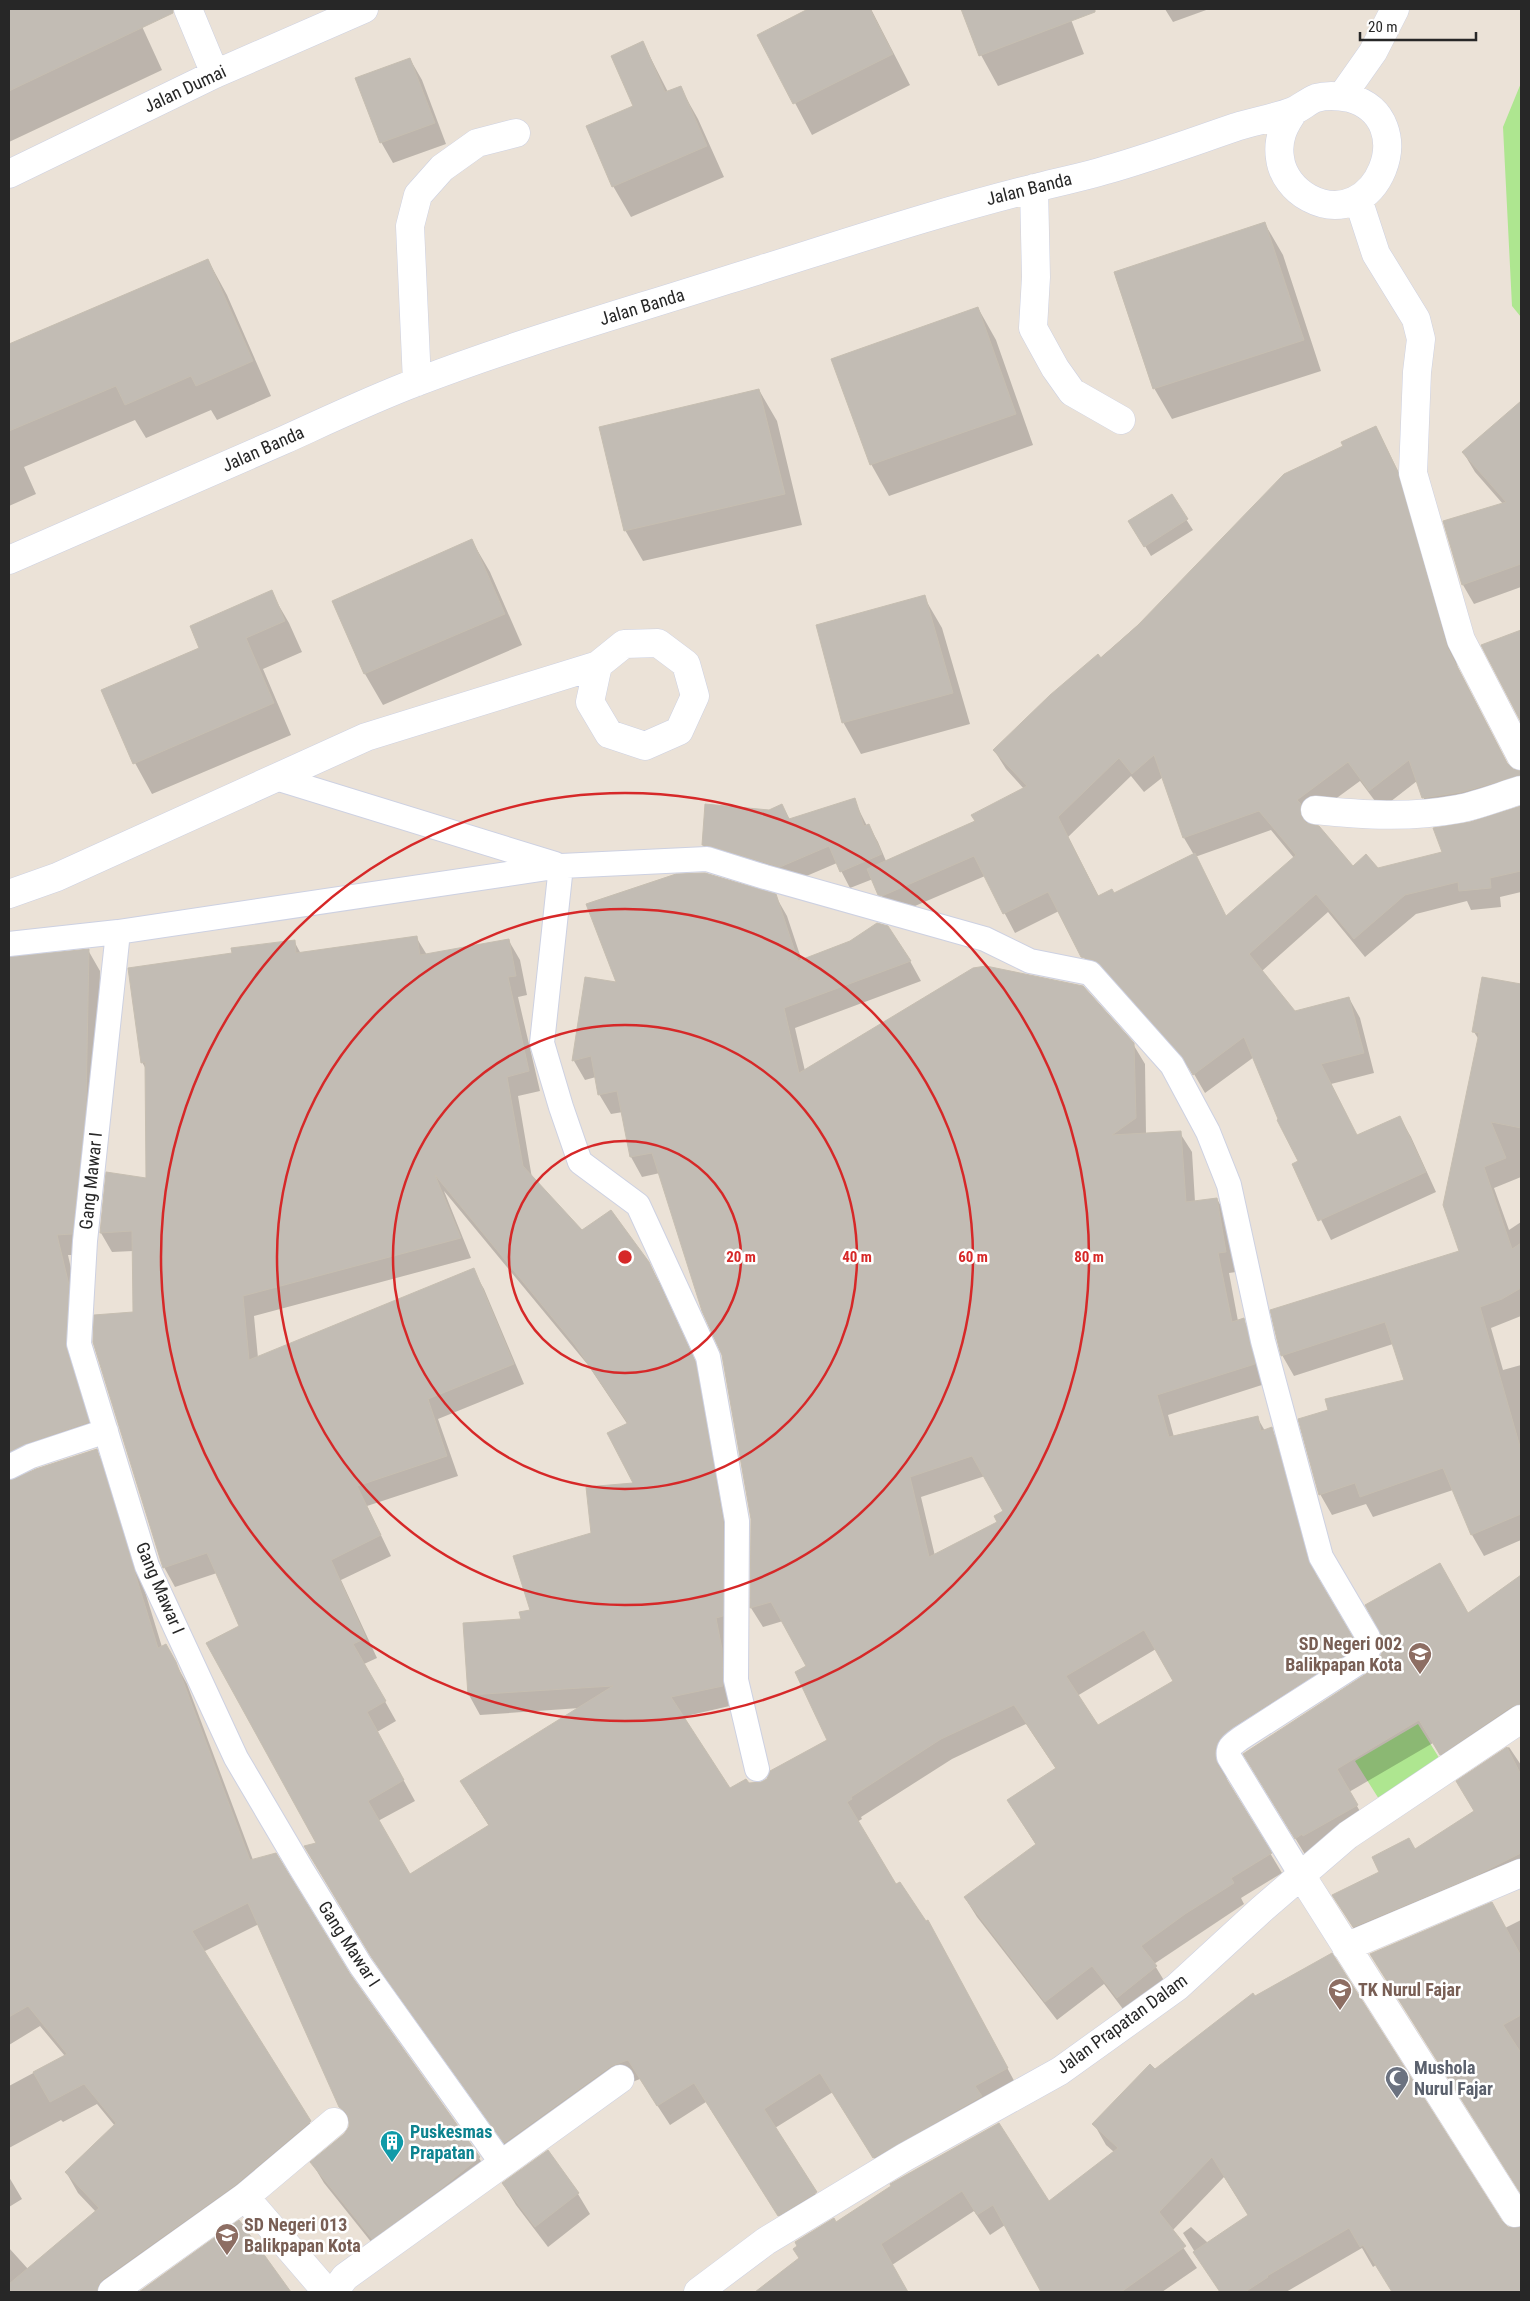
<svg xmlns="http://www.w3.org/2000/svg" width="1530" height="2301" viewBox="0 0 1530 2301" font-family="'Roboto Condensed',sans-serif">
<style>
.green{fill:#aee690}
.shadow{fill:#0003;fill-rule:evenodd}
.building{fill:#c2bcb4;stroke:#c6beb1;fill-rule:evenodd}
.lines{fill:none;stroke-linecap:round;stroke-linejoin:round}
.service-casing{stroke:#cdd1e2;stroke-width:26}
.minor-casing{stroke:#cdd1e2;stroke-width:29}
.service{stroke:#fff;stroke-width:24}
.minor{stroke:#fff;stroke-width:28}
.ring{fill:none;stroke:#d62828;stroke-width:2.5}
.labels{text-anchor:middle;stroke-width:5;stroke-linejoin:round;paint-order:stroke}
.street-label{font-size:18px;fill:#272727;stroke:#fff}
.education-label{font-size:18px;font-weight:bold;fill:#785e54;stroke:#fff;text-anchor:start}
.worship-label{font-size:18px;font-weight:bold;fill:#5b616d;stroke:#fff;text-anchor:start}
.culture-label{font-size:18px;font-weight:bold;fill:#0d838f;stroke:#fff;text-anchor:start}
.centre{fill:#d62828;stroke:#fff;stroke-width:2.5}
.ring-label{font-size:15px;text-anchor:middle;font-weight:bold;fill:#d62828;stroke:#fff;stroke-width:5;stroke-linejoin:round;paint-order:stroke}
</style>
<rect width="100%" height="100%" fill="#ebe2d7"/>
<!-- green -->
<path class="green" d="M1521 83V317L1512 306 1503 127Z
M1418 1724 1451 1777 1389 1815 1355 1761Z"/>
<!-- shadow -->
<path class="shadow" d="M9 9H134L162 70 9 142Z
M811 9H871L910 85 812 135 759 35Z
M962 9H1067L1084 54 998 86 981 55Z
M1165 9H1209L1173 22Z
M643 43 668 92 680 87 698 119 724 177 631 217 613 186 634 107Z
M410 59 422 80 446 144 393 163 381 142Z
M1265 224 1283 255 1321 371 1172 419 1154 388Z
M208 260 227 295 271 396 217 420 211 410 146 438 135 420 24 467 36 494 9 506V372L27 364Z
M978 308 996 340 1033 445 889 496 871 464Z
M759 390 777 421 802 525 643 561 625 530Z
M1510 413 1521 426V587L1474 604 1463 585 1444 521 1503 504 1475 472 1463 452Z
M1376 427 1408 491 1458 668 1509 767 1521 773V796L1435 817 1423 797 1417 781 1381 809 1360 781 1308 819 1352 867 1378 869 1444 853 1470 824 1521 808V892L1500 897 1501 907 1471 910 1467 901 1416 914 1365 957 1328 912 1262 971 1294 1012 1349 998 1360 1018 1374 1073 1331 1084 1357 1136 1400 1118 1411 1137 1436 1192 1331 1240 1294 1165 1299 1162 1254 1057 1205 1093 1194 1074 1113 983 1094 976 1059 911 1015 933 985 876 894 915 891 914 873 879 850 888 837 863 790 883 713 862 703 845 707 805 770 811 782 806 790 820 854 800 867 826H869L878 842 886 861 976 822 1024 789 1006 769 994 750 1344 446ZM1131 776 1144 792 1163 777 1184 838 1194 855 1114 895 1099 897 1068 837ZM1271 830 1294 858 1228 922 1195 857Z
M1171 496 1193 530 1151 556 1130 521Z
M472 541 490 572 522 645 383 705 365 674 334 601Z
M271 592 289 623 302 652 263 669 291 735 152 794 135 763 201 649Z
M924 597 942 628 970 724 861 754 843 722Z
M1521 631V720L1483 646Z
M775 895 787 916 802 961H910L921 981 795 1028 805 1071 1133 1044 1145 1064 1146 1134 1180 1133 1192 1152 1195 1202 1217 1199 1228 1219 1236 1272 1229 1273 1238 1321 1243 1320 1255 1339 1265 1384 1168 1415 1174 1437 1257 1417 1265 1431 1271 1429 1283 1449 1318 1582 1365 1662 1244 1746 1228 1764 1226 1776 1228 1783 1282 1873 1241 1898 1244 1904 1154 1964 1168 1987 1129 2017 1104 1984 1057 2020 977 1917 965 1898 1036 1845 1008 1800 1056 1769 1026 1724 952 1759 861 1817 862 1819 857 1822 896 1886 939 1941 1018 2088 886 2177 833 2092 775 2128 827 2212 790 2234 706 2102 670 2125 640 2079 622 2086 517 2162 385 1978 317 1866 318 1844 240 1627 217 1573 175 1587 164 1567 135 1313 133 1251 112 1252 101 1233 148 1179 147 1071 142 1062 234 954 294 941 301 954 416 937 427 955 509 941 520 960 527 995 518 997 540 1091 518 1096 532 1178 582 1232 648 1263 660 1283 705 1382 734 1543V1705L682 1717 730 1790 748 1784 761 1783 828 1740 808 1667 783 1621 763 1627 751 1608 752 1519 723 1354 660 1173 642 1177 631 1157 623 1112 611 1114 599 1094 596 1077 585 1080 574 1061 586 978 618 984ZM444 1191 588 1365 628 1425 635 1484 522 1621 465 1624 469 1695 480 1715 580 1708 473 1801 489 1826 410 1876 378 1821 415 1801 377 1732 396 1721 364 1664 377 1658 341 1580 391 1556 367 1506 458 1476 438 1419 524 1384 484 1289 473 1270 258 1358 254 1316 471 1258ZM985 1476 1005 1511 998 1522 935 1556 921 1497ZM1156 1649 1174 1681 1098 1727 1077 1696Z
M88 950 100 971 97 1126 83 1255H68L74 1282 100 1443 39 1463 15 1475 9 1480 15 1481 96 1450 108 1471 162 1647 177 1666 187 1684 253 1860 349 1975 479 2158 491 2178 384 2258 324 2183 312 2163 345 2134 350 2124 340 2107 259 1924 203 1952 322 2142 125 2292H9V2248L28 2269 96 2212 78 2193 66 2172 115 2126 97 2104 63 2122 61 2120 9 2148V2086L65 2056 40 2026 9 2045V1774L29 1768 9 1739V958Z
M1483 978 1521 985V1177L1494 1188 1509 1230 1521 1222V1316L1491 1328 1503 1370 1521 1365V1540L1484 1556 1472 1535 1453 1490 1373 1517 1366 1504 1332 1515 1320 1494 1329 1410 1406 1381 1393 1344 1294 1376 1282 1355 1461 1252 1479 1040 1474 1032Z
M1521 1576V1715L1454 1777 1433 1743 1349 1792 1370 1829 1309 1861 1258 1777 1468 1615Z
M1509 1747 1521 1765V1879L1365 1947 1334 1896 1381 1873 1475 1811 1458 1782Z
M1521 1920V2193L1371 1955 1505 1928Z
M1154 2070 1512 2238 1521 2232V2292H1393L1376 2265 1373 2267 1362 2248 1286 2292H1220L1183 2233 1191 2227 1208 2243 1249 2216 1224 2177 1172 2231 1197 2268 1162 2292H1043L1005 2225 990 2235 974 2211 892 2265 907 2292H757L800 2259 836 2224 998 2125 1048 2203 1114 2152 1106 2145 1094 2124Z
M547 2152 578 2194 590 2214 548 2247 516 2205 503 2184Z
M9 2177 22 2199 9 2207Z
M239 2222 290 2292H141Z"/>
<!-- building -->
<path class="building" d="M9 9H173V13L9 91Z
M808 9H870L893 54 793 104 757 35Z
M961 9H1095V12L979 56Z
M643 41 665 92 681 86 707 146 612 187 586 126 633 106 611 56Z
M410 58 435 123 380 143 355 78Z
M1265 222 1304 340 1153 389 1114 272Z
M208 259 253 361 196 386 191 376 125 405 116 386 9 431V344Z
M978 307 1016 414 870 465 831 359Z
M759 389 785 494 624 531 599 427Z
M1521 401V564L1462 585 1443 521 1506 502 1462 452Z
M1376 426 1397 470 1447 647 1507 763 1513 769 1521 771V775L1462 792 1422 798 1409 760 1369 791 1348 762 1297 800 1301 804V816L1306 823 1319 826 1353 866 1366 854 1378 868 1442 852 1433 828 1470 822 1521 806V871L1490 878 1491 888 1459 891 1458 882 1405 895 1354 939 1316 894 1249 954 1295 1011 1349 997 1364 1053 1321 1064 1357 1135 1400 1116 1426 1172 1318 1221 1292 1164 1298 1161 1277 1120 1278 1119 1244 1037 1193 1075 1182 1056 1100 964 1093 960 1081 957 1048 892 1003 914 974 856 882 896 878 895 867 869 975 821 971 815 1027 786 993 750 1050 695 1098 654 1101 658 1138 625 1284 474 1343 446 1341 442ZM1154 755 1183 838 1259 811 1296 855 1226 916 1195 853 1114 893 1112 889 1098 896 1058 817 1119 758 1132 774Z
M1172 494 1188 519 1144 547 1128 521Z
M472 539 505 614 364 674 332 601Z
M272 590 285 621 246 638 274 703 133 764 101 690 199 648 190 626Z
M925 595 953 693 842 723 816 625Z
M1521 630V722L1481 645Z
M855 798 864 826 869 824 882 854 840 872 829 846 780 867 711 846 702 845 705 804 769 810 782 804 789 819Z
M705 873 776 894 798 961 850 941 877 923 888 926 911 961 784 1008 799 1073 973 968 986 966 1083 986 1134 1043 1136 1118 1112 1135 1181 1131 1186 1202 1217 1198 1226 1252 1218 1253 1232 1322 1244 1318 1255 1364 1157 1395 1169 1437 1258 1416 1261 1431 1272 1427 1308 1561 1355 1641V1646L1353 1650 1234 1726 1220 1738 1215 1749 1217 1764 1272 1853 1231 1878 1234 1883 1185 1914 1141 1946 1157 1966 1117 1998 1092 1966 1045 2002 964 1897 1036 1844 1007 1800 1056 1768 1014 1705 941 1739 851 1797 852 1799 847 1802 896 1884 900 1882 926 1921 928 1920 1008 2068 975 2086 982 2096 873 2158 820 2073 764 2109 817 2192 778 2216 694 2083 657 2106 628 2060 611 2066 504 2143 372 1958 304 1846 316 1843 206 1643 239 1626 207 1553 163 1568 93 1342 94 1315 133 1312 132 1231 100 1233 106 1172 146 1178 145 1062 141 1063 128 968 232 953 231 948 295 940 296 953 417 936 420 955 509 939 516 976 508 977 529 1071 507 1077 523 1166 582 1230 611 1210 649 1262 695 1361 723 1522V1616L716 1618 722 1649 723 1686 671 1697 730 1788 746 1779 749 1783 761 1782 767 1779 770 1771 827 1740 795 1672 806 1666 771 1602 750 1608 751 1519 722 1355 702 1311 652 1153 630 1157 617 1091 598 1095 591 1056 572 1061 585 977 616 982 586 904 676 874ZM435 1175 575 1345 628 1423 607 1433 633 1483 586 1487 591 1533 513 1556 530 1610 519 1612 521 1619 463 1623 468 1695 613 1686 460 1781 489 1825 410 1874 368 1801 404 1780 367 1712 386 1701 353 1644 366 1638 331 1560 381 1535 357 1486 447 1456 428 1399 514 1364 474 1268 249 1360 243 1296 461 1238ZM972 1456 1003 1511 994 1516 997 1522 929 1557 910 1477ZM1144 1630 1173 1681 1098 1725 1066 1676Z
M89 949 86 1105 72 1234 57 1235 69 1285 66 1348 89 1422 27 1443 9 1452V957Z
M1482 977 1521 984V1128L1491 1122 1506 1158 1484 1167 1512 1249 1521 1243V1288L1502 1299 1480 1307 1521 1450V1514L1471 1535 1443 1468 1360 1497 1355 1483 1319 1495 1298 1419 1328 1410 1325 1399 1404 1380 1385 1322 1281 1356 1270 1310 1459 1251 1443 1205 1479 1033 1472 1032Z
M97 1449 158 1648 166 1644 176 1662 250 1860 276 1853 350 1974 480 2157 443 2187 372 2239 310 2162 344 2134 349 2127V2119L346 2112 339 2107 248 1903 192 1931 311 2121 235 2185 103 2279 98 2285 97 2292H9V2284L99 2208 65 2172 116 2123 84 2084 50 2102 33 2072 67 2054 28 2006 9 2017V1481L36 1469Z
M1440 1563 1468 1613 1521 1575V1704L1512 1706 1440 1755 1419 1720 1337 1769 1358 1805 1303 1836 1302 1834 1295 1839 1243 1754 1372 1670 1382 1653V1636L1365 1605Z
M1507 1747 1521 1775V1853L1477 1875 1353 1927 1332 1895 1379 1872 1372 1857 1409 1838 1415 1849 1474 1811 1456 1781Z
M1492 1902 1521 1956V2015L1503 2025 1521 2053V2194L1370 1954Z
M1332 1953 1502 2221 1508 2227H1521V2292H1392L1363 2245 1360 2247 1349 2228 1267 2276 1268 2277 1245 2292H1220L1193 2252 1248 2215 1212 2157 1159 2212 1186 2246 1121 2292H1041L993 2205 977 2215 962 2191 881 2244 908 2292H755L799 2258 793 2249 797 2246 795 2242 834 2218 836 2222 891 2186 890 2184 999 2123 1049 2201 1118 2148 1092 2124 1150 2064 1155 2069 1253 1993 1255 1996Z
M548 2150 579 2193 535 2227 502 2183Z
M239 2220 291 2292H139Z"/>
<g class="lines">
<!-- service casing -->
<g class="service-casing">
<path id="service" d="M276 778 555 864
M561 866 542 1043 561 1107 580 1162 638 1205 708 1357 737 1521 736 1680 757 1769
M118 932 85 1241 79 1344 147 1566 236 1758 302 1870 361 1966 501 2162
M9 944 118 932 561 866 707 859 765 877 985 939 1030 961 1090 973 1172 1065 1208 1132 1229 1185 1263 1341 1321 1557 1368 1637 1369 1648 1364 1659 1241 1738C1233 1744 1227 1747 1229 1757L1301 1875
M9 1467 31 1456 106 1431"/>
</g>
<!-- minor casing -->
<g class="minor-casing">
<path id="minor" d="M188 9 215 74
M1342 96 1373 52 1395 9
M9 174 215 74 364 9
M1034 188 1036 277 1033 328 1055 368 1072 392 1121 420
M1358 199 1376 254 1416 319 1421 339 1417 372 1413 473 1461 640 1521 756
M417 382 410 226 418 195 442 168 477 143 516 133
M9 560C100 520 192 480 284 440 328 420 372 399 417 382 518 343 624 313 727 280 831 248 933 213 1039 187 1061 181 1084 177 1106 170 1149 158 1192 142 1236 127 1255 121 1275 118 1293 111 1301 108 1308 101 1316 98 1326 95 1340 96 1350 98 1423 119 1377 234 1309 198 1294 190 1282 175 1280 158 1277 139 1284 125 1295 110
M1315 810C1363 815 1410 818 1458 809 1479 805 1501 796 1521 790
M9 894 57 877 366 737 598 665 624 644 658 643 686 664 695 696 679 731 645 746 609 734 590 702 598 665
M1301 1875 1515 2213
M1346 1947 1521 1873
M245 2197 327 2292
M112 2292 245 2197 334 2122
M334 2292 345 2277 620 2079
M698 2292 766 2241 905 2157 1060 2071 1177 1987 1262 1909 1348 1835 1521 1719"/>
</g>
<!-- service -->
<use href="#service" class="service"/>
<!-- minor -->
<use href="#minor" class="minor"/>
</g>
<!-- distance rings -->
<g class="ring">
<circle cx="625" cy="1257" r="116"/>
<circle cx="625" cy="1257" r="232"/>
<circle cx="625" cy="1257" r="348"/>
<circle cx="625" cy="1257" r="464"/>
</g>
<!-- icons -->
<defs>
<g id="school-pin" transform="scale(1.25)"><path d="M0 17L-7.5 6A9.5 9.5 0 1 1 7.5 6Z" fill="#8d6e63" stroke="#fff"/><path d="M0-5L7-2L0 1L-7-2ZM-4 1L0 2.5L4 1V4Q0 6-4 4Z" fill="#fff"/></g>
<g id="mosque-pin" transform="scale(1.25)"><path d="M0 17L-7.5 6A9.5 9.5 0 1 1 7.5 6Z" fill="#6b7280" stroke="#fff"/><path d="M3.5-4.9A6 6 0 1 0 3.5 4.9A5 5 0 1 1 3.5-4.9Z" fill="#fff"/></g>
<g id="building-pin" transform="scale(1.25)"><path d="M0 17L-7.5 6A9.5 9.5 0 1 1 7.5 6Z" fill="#0f9aa8" stroke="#fff"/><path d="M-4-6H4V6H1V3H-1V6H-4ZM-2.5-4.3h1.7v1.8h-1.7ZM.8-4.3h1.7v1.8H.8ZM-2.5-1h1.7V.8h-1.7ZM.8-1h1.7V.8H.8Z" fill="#fff"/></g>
</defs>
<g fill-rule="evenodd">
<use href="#school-pin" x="1420" y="1654"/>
<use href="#school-pin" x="1340" y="1990"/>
<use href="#mosque-pin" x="1397" y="2078"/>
<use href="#building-pin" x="392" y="2142"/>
<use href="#school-pin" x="227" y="2235"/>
</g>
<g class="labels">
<!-- street labels -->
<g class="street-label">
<text transform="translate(185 89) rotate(-25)" y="6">Jalan Dumai</text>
<text transform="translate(1029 189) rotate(-14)" y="6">Jalan Banda</text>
<text transform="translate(642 307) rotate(-17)" y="6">Jalan Banda</text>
<text transform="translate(263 449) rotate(-24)" y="6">Jalan Banda</text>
<text transform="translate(91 1181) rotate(-84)" y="6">Gang Mawar I</text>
<text transform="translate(160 1588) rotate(67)" y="6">Gang Mawar I</text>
<text transform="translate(349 1944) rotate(57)" y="6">Gang Mawar I</text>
<text transform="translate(1122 2024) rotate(-36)" y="6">Jalan Prapatan Dalam</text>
</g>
<!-- education labels -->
<g class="education-label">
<text x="1402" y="1650" text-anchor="end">SD Negeri 002<tspan x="1402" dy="21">Balikpapan Kota</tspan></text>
<text x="1358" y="1996">TK Nurul Fajar</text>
<text x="244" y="2231">SD Negeri 013<tspan x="244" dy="21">Balikpapan Kota</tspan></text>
</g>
<!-- worship labels -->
<g class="worship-label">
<text x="1414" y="2074">Mushola<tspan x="1414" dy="21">Nurul Fajar</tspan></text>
</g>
<!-- culture labels -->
<g class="culture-label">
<text x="410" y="2138">Puskesmas<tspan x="410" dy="21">Prapatan</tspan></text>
</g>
</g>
<circle cx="625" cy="1257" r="8" class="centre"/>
<g class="ring-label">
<text x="741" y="1262">20 m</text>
<text x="857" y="1262">40 m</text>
<text x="973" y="1262">60 m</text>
<text x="1089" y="1262">80 m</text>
</g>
<!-- border -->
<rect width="1530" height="2301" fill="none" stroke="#272727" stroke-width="20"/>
<!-- scale -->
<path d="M1360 32v8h116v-8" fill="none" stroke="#272727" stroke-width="2.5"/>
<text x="1368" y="32" font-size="15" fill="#272727" stroke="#ffffff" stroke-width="4" paint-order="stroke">20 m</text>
</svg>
